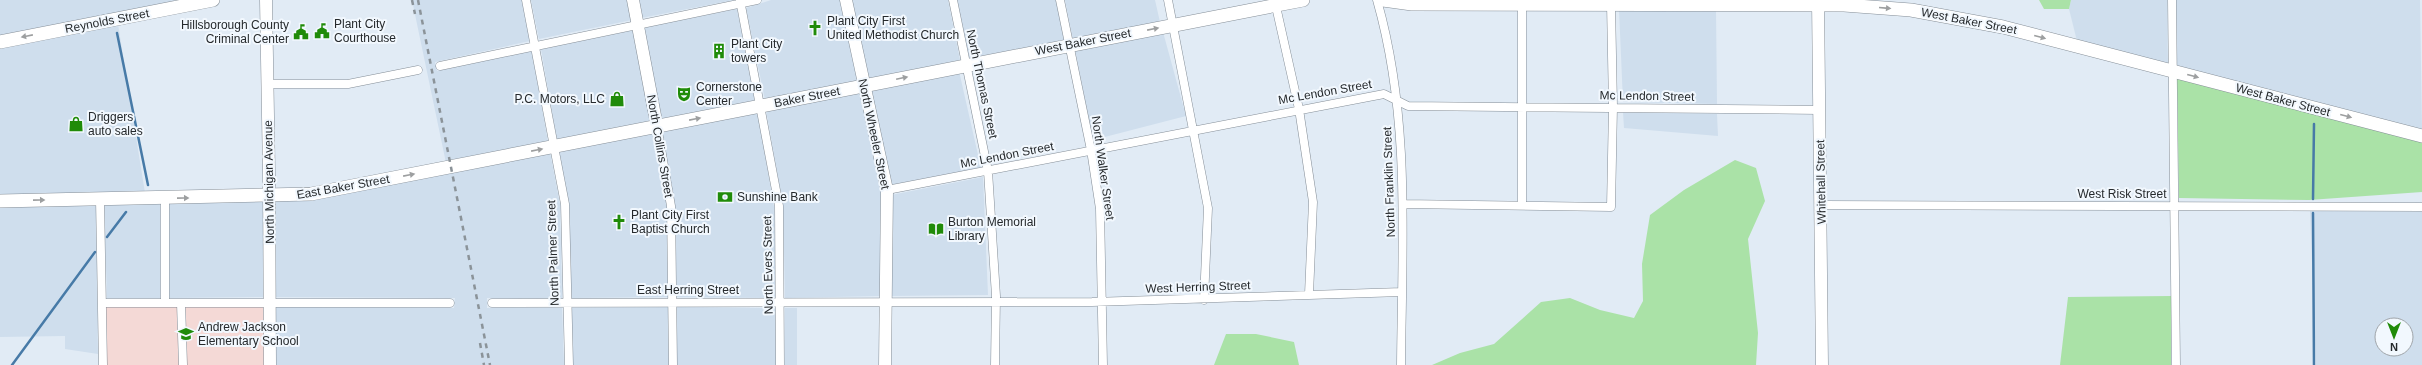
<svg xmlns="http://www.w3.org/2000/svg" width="2422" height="365" viewBox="0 0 2422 365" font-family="Helvetica,sans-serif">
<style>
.built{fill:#cfdeed;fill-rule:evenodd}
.education{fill:#f4d9d6}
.green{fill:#aae2a7}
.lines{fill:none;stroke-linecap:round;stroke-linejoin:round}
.stream{stroke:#477aa7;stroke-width:2.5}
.street-casing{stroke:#858e97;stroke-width:9}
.secondary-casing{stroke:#858e97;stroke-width:13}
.primary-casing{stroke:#858e97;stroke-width:14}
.street{stroke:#fff;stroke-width:8}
.secondary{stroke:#fff;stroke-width:12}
.primary{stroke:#fff;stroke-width:13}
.rail{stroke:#8b9399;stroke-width:2.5;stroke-dasharray:5 5;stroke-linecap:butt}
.oneway{fill:#9d9fa0}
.labels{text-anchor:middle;stroke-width:4;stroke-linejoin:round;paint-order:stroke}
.street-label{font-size:12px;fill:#25292c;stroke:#f2f8fe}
.poi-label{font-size:12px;fill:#25292c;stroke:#f2f8fe;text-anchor:start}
</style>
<rect width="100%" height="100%" fill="#e1ebf5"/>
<!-- built -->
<path class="built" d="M0 0H174V3L0 37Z
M412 0H522L530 41 435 62 437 71 532 50 548 142 446 163Z
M531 0H628L632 20 539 39Z
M637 0H734L641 18Z
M771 0H842L858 82 765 100 746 8Z
M851 0H948L960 60 867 80Z
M957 0H1056L1064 41 969 58Z
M1065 0H1155L1160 22 1073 40Z
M2071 0H2167L2168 65 2077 41 2069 9Z
M2176 0H2420L2422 131 2177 67Z
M737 9 756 102 660 121 642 28Z
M1619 9H1716L1717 104 1623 102Z
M118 24 145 193 0 196V47Z
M634 30 652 122 557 141 541 49Z
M1163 32 1186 116 1093 140 1075 49Z
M959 71 981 168 890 185 869 90Z
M860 92 882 191 881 296 785 298 783 205 766 110Z
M758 112 774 207 776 298 677 297 675 206 662 130Z
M1623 112 1717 114 1718 136 1624 128Z
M653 132 667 207 668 297 571 298 569 204 559 151Z
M550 152 560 204 562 298H487V308H562L564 365H274V307L454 308 455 298 274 297 273 201Z
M983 177 988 295 890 296 891 195Z
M265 201V297L169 298V203Z
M160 203V298H107L104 204Z
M96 204 98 354 65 349V336L0 337V206Z
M2310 211 2422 212V365H2316ZM2382 325H2406V349H2382Z
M668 307 669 365H573L571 308Z
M677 307 776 308V365H677Z
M785 308H797V365H785Z"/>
<!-- education -->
<path class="education" d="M270 302V365H103L102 303Z"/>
<!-- green -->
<path class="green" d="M2039 0H2071L2069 9H2044Z
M2177 77 2422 141V192L2309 200 2179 198Z
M1735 160 1756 168 1765 201 1748 239 1758 333 1756 365H1432L1460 353 1494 344 1541 302 1570 298 1600 310 1634 318 1643 301 1642 264 1650 215 1684 190Z
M2171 296V365H2060L2068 297Z
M1226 334H1256L1294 342 1299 365H1214Z"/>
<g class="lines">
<!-- stream -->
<path class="stream" d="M117 33 148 185
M2313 199 2314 124
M2313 213 2314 365
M107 237 126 212
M12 365 95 252"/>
<!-- street casing -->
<g class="street-casing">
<path id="street" d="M526 0 565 204 569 365
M740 0 779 206 780 365
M953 0 988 171 996 296 995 365
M1060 0 1091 150 1100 209 1103 365
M1168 0 1208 208 1204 300
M1377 0C1411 119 1402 243 1401 365
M2172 0 2176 365
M1275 2 1299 109 1313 202 1309 294
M440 66 757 0
M268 84H348L418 70
M657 126 671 206 673 365
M887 190 1384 94 1408 106 1820 110
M165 198V303
M100 199 103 365
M1403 204 1611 207 1613 107 1611 4
M1522 204V1
M1822 205 2422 207
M102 303H450
M181 303 183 365
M492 303 1092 302 1402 292"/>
</g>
<!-- secondary casing -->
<g class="secondary-casing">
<path id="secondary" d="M266 0 269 174 270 365
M633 0 657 126
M846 0 887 190 885 365
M1818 0 1822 365"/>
</g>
<!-- primary casing -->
<g class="primary-casing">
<path id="primary" d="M1383 0 1412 4 1844 5 1911 10 2003 27 2422 136
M0 42 213 0
M0 201 311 194 1303 0"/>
</g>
<!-- street -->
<use href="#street" class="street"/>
<!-- secondary -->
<use href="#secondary" class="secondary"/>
<!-- primary -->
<use href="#primary" class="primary"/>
<!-- rail -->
<path class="rail" d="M412 0 415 14
M418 0 490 365
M480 343 484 365"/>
</g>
<!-- one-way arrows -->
<defs><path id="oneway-solid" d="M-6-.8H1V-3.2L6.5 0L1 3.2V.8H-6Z"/></defs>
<g class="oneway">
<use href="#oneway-solid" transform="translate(1885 8) rotate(5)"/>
<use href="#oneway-solid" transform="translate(1153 29) rotate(-11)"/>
<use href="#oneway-solid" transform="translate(27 36) rotate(169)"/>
<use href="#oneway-solid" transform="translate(2040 37) rotate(15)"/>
<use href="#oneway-solid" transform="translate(2193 76) rotate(15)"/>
<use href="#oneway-solid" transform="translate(902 78) rotate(-12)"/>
<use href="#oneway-solid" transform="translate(2346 116) rotate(15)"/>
<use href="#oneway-solid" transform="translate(695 119) rotate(-11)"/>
<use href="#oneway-solid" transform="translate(537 150) rotate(-11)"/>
<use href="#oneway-solid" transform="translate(409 175) rotate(-11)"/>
<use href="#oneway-solid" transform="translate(183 198) rotate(-1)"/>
<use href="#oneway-solid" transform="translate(39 200) rotate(-1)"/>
</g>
<!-- icons -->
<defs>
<g id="church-bare" transform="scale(1.2)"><path d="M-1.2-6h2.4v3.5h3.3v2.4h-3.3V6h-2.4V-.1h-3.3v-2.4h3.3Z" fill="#208b09" stroke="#f2f8fe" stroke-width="2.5" paint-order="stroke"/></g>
<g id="civic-bare" transform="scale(1.2)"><path d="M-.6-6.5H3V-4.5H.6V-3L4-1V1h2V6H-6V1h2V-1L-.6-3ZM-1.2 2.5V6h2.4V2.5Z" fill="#208b09" stroke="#f2f8fe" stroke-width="2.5" paint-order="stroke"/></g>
<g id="building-bare" transform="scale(1.2)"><path d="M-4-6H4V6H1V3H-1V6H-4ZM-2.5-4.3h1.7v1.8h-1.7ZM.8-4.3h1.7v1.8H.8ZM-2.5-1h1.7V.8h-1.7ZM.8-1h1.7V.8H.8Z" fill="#208b09" stroke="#f2f8fe" stroke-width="2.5" paint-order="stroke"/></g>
<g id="theatre-bare" transform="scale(1.2)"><path d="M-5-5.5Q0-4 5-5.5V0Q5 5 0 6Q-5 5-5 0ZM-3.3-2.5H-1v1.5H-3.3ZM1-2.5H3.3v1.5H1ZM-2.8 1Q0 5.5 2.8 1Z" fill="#208b09" stroke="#f2f8fe" stroke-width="2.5" paint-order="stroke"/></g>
<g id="shop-bare" transform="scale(1.2)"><path d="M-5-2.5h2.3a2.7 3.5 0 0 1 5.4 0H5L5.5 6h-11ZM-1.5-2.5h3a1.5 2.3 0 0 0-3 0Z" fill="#208b09" stroke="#f2f8fe" stroke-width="2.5" paint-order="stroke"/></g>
<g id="bank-bare" transform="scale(1.2)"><path d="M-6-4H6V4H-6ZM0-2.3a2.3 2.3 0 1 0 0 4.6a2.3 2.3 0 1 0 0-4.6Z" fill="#208b09" stroke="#f2f8fe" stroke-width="2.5" paint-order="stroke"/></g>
<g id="library-bare" transform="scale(1.2)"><path d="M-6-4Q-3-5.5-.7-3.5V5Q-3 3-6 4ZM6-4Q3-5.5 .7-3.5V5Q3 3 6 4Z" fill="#208b09" stroke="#f2f8fe" stroke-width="2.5" paint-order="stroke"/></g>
<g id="school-bare" transform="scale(1.2)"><path d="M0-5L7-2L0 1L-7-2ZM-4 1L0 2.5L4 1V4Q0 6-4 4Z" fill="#208b09" stroke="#f2f8fe" stroke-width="2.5" paint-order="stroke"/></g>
</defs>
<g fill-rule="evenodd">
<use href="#church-bare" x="815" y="28"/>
<use href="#civic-bare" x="322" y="31"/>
<use href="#civic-bare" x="301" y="32"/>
<use href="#building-bare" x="719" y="51"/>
<use href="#theatre-bare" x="684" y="94"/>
<use href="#shop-bare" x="617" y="99"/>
<use href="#shop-bare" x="76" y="124"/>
<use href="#bank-bare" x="725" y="197"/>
<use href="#church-bare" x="619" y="222"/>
<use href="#library-bare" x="936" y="229"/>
<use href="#school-bare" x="186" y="334"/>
</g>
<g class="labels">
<!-- street labels -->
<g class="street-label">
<text transform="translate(107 21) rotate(-11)" y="4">Reynolds Street</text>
<text transform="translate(1969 21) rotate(11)" y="4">West Baker Street</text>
<text transform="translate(1083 42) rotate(-11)" y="4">West Baker Street</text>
<text transform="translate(982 84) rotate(78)" y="4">North Thomas Street</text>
<text transform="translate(1325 92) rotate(-10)" y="4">Mc Lendon Street</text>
<text transform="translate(1647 96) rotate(1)" y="4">Mc Lendon Street</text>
<text transform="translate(807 97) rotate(-11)" y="4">Baker Street</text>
<text transform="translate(2283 100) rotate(15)" y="4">West Baker Street</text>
<text transform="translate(874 134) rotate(78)" y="4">North Wheeler Street</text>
<text transform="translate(660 146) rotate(80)" y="4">North Collins Street</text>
<text transform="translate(1007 155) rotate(-11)" y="4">Mc Lendon Street</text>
<text transform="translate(1103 168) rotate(82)" y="4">North Walker Street</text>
<text transform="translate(269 182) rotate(-91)" y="4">North Michigan Avenue</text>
<text transform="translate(1389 182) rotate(-92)" y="4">North Franklin Street</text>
<text transform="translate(1821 182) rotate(-91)" y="4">Whitehall Street</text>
<text transform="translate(343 187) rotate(-10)" y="4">East Baker Street</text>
<text x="2122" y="198">West Risk Street</text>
<text transform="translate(553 253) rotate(-92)" y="4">North Palmer Street</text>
<text transform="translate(768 265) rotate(-91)" y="4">North Evers Street</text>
<text transform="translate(1198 287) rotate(-2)" y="4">West Herring Street</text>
<text x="688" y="294">East Herring Street</text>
</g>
<!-- poi labels -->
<g class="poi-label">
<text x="827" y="25">Plant City First<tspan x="827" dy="14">United Methodist Church</tspan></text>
<text x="334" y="28">Plant City<tspan x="334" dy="14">Courthouse</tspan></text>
<text x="289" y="29" text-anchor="end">Hillsborough County<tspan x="289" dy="14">Criminal Center</tspan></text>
<text x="731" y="48">Plant City<tspan x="731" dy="14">towers</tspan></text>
<text x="696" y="91">Cornerstone<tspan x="696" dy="14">Center</tspan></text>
<text x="605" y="103" text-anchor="end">P.C. Motors, LLC</text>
<text x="88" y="121">Driggers<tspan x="88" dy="14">auto sales</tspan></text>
<text x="737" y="201">Sunshine Bank</text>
<text x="631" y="219">Plant City First<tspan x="631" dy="14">Baptist Church</tspan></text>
<text x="948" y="226">Burton Memorial<tspan x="948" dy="14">Library</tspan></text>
<text x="198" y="331">Andrew Jackson<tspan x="198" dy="14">Elementary School</tspan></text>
</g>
</g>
<!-- north arrow -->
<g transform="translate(2394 337) rotate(180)"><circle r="19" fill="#f2f8fe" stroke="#a0a5aa"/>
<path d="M0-3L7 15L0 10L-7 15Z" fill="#208b09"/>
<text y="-6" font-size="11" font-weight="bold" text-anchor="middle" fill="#25292c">N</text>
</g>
</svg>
